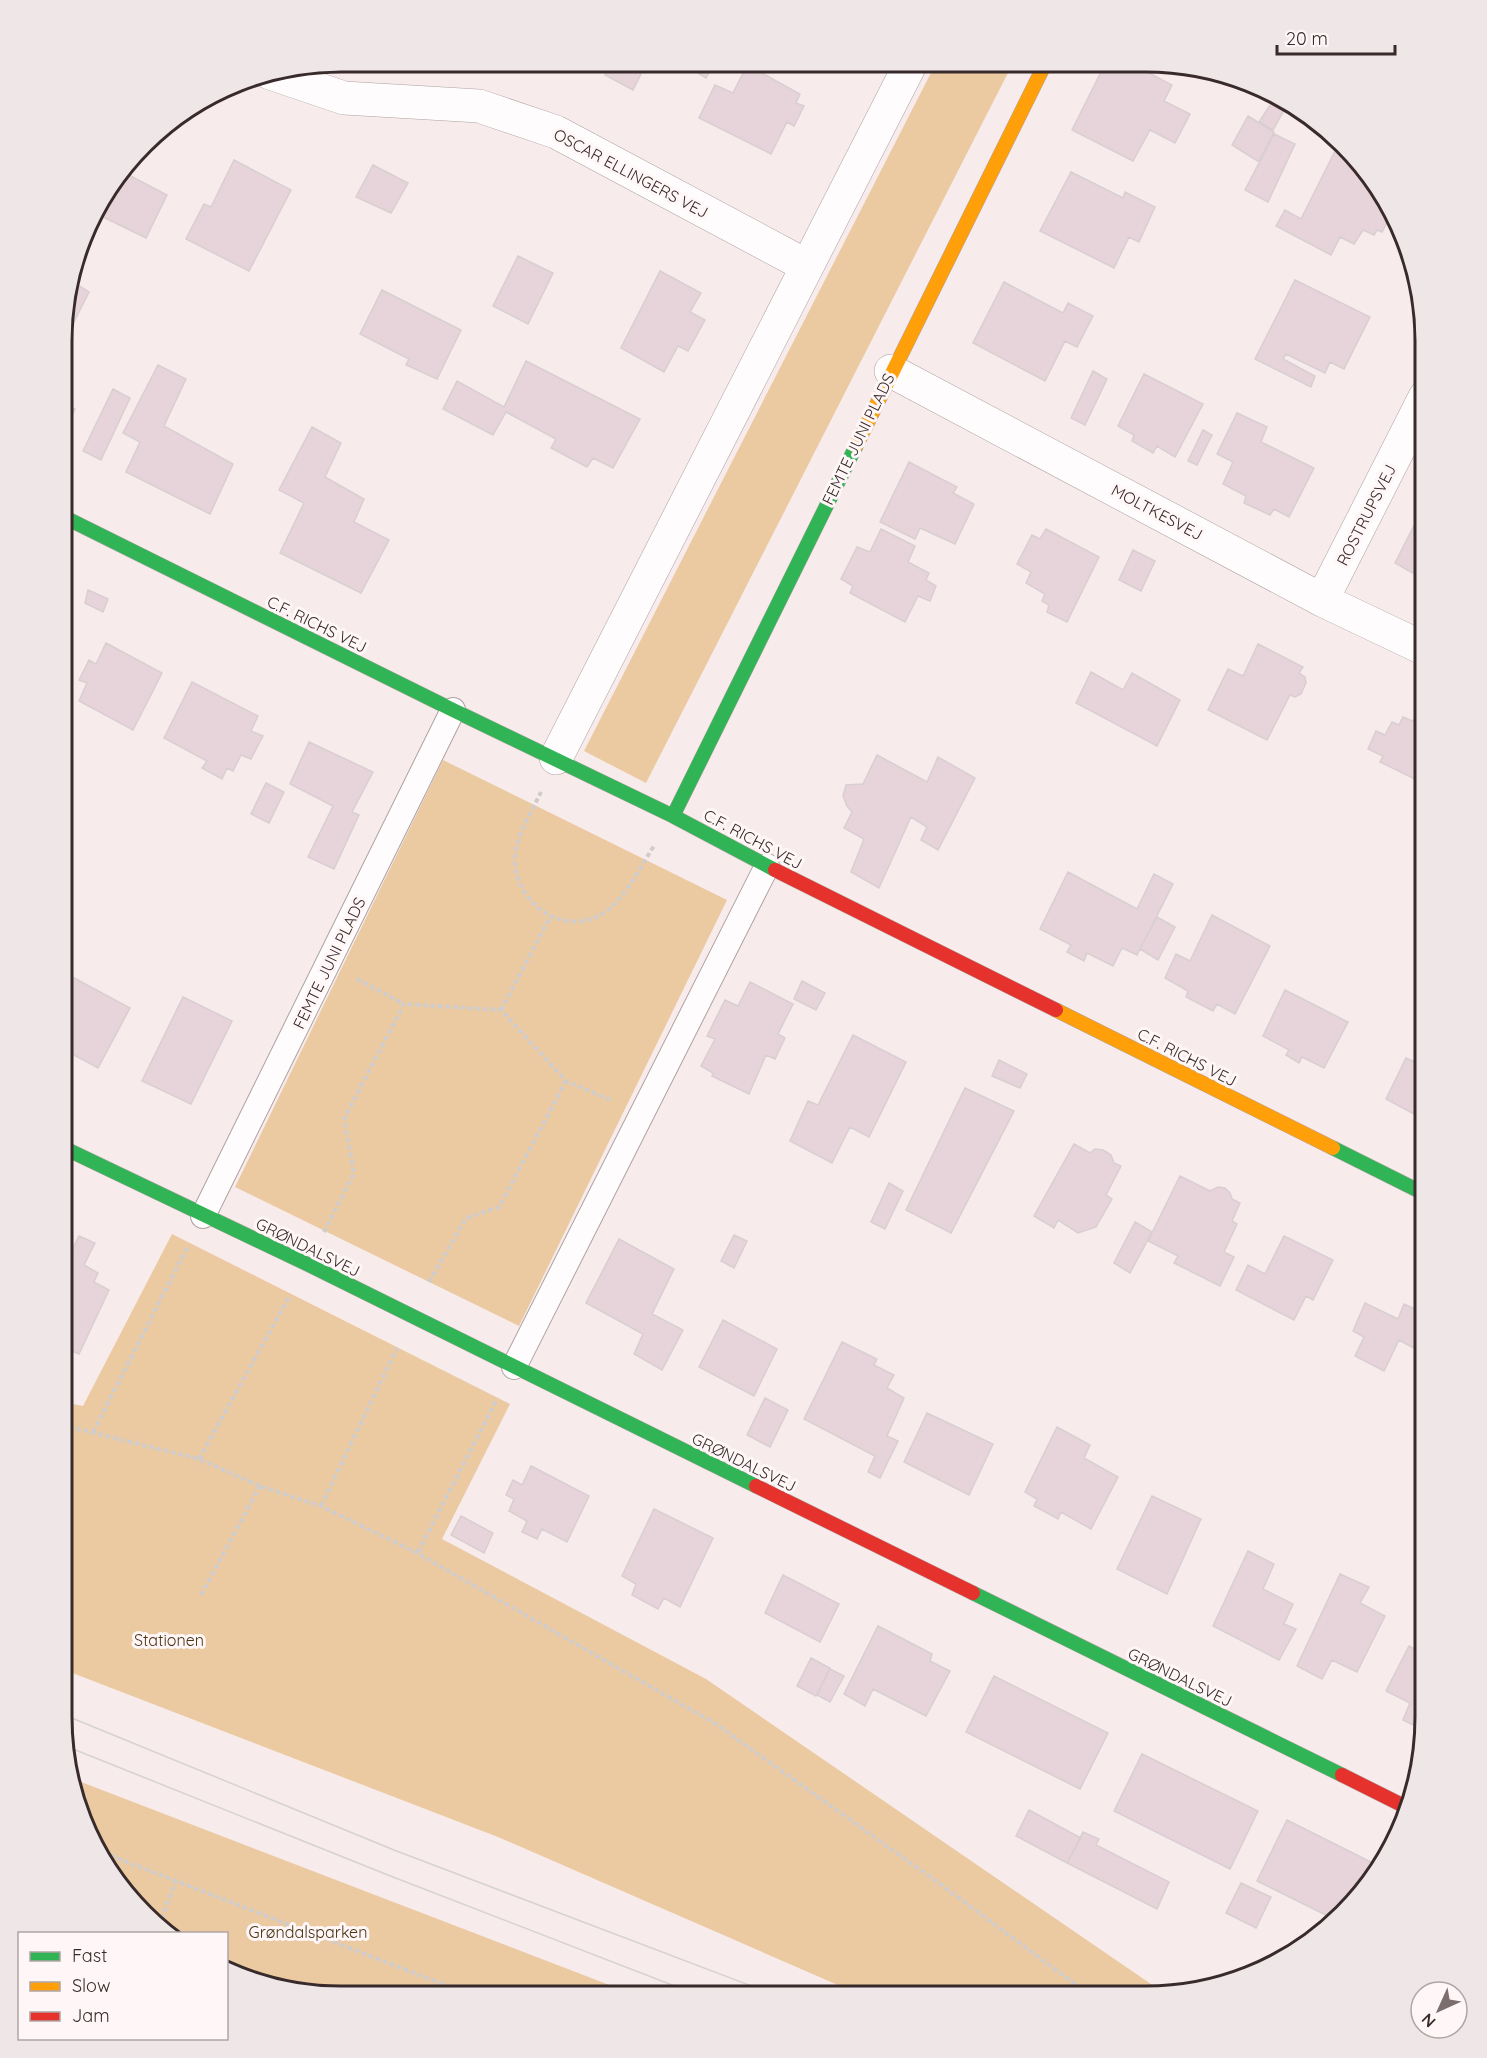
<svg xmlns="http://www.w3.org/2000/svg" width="1487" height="2058" viewBox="0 0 1487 2058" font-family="Quicksand,sans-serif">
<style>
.green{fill:#ebcaa2}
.building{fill:#e6d4da;stroke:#d9ced1;stroke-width:1.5}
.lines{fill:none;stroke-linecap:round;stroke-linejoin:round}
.lane-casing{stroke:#aea2a2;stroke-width:26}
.street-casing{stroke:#aea2a2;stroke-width:34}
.fast-casing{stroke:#aea2a2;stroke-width:15}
.slow-casing{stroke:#aea2a2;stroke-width:15}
.jam-casing{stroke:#aea2a2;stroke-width:15}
.path{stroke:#d1cccc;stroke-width:4;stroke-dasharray:4.5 3;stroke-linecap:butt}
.lane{stroke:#fefcfc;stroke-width:24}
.street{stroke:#fefcfc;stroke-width:33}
.fast{stroke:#30b455;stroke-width:14}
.slow{stroke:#ff9f0a;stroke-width:14}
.jam{stroke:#e5322d;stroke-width:14}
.tram{stroke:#d7d2d2;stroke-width:1.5}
.labels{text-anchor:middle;stroke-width:6;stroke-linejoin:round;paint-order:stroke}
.street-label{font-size:16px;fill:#392a2b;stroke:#fff7f7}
.park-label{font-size:16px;fill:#493313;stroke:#fff7f7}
.rim{fill:none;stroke:#392a2b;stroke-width:3}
</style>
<rect width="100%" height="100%" fill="#f7ebeb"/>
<!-- green -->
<path class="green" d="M936 63H1013L646 783 584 751Z
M443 760 727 900 519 1326 235 1187Z
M172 1234 510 1404 442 1539 706 1679 1164 1993 1147 1996H863L498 1837 62 1669V1402L83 1406Z
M76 1780 612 1986 632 1995 305 1994 227 1965 226 1934 167 1933 131 1901 90 1841Z"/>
<!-- building -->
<path class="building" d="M612 62H647L633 90 605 75Z
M703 63H714L706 78 698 73Z
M1105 64H1132L1172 85 1164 101 1190 114 1175 143 1150 130 1133 161 1072 130Z
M747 65 800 94 796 103 804 106 794 126 787 122 771 154 699 118 715 85 733 93Z
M1276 96 1288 103 1273 130 1259 122Z
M1248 116 1274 132 1259 162 1232 145Z
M1274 134 1295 144 1268 202 1245 190Z
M1335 151 1347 157 1379 196 1376 203 1388 208 1385 215 1390 217 1382 232 1377 230 1374 235 1363 230 1354 244 1340 237 1331 255 1276 226 1285 210 1301 219Z
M234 160 291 190 249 271 186 239 204 204 211 207Z
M373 165 408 183 391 213 356 197Z
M123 172 167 195 146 238 95 213 99 201Z
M1071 172 1123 198 1125 192 1155 207 1139 242 1129 237 1114 268 1040 231Z
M518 256 553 273 528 324 493 306Z
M660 271 701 293 690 312 705 320 688 351 678 346 664 372 621 348Z
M1295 280 1370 317 1344 369 1330 362 1325 373 1286 354 1283 359 1315 376 1311 387 1255 359Z
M1004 282 1063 313 1068 303 1093 316 1077 347 1065 341 1045 381 973 343Z
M76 284 89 292 73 324 64 319V304L70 287 72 288Z
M382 290 461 330 437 379 406 365 409 359 360 334Z
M526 361 640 419 613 468 593 458 587 467 551 448 556 439 506 412 493 435 443 409 457 381 504 407Z
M158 365 186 379 164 426 233 464 210 514 126 472 140 442 123 433Z
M1093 371 1107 379 1085 425 1071 418Z
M1144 374 1203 404 1175 457 1157 446 1153 453 1132 441 1134 435 1118 426Z
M113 389 130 398 101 460 83 451Z
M64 404 75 409 64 432Z
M1237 413 1267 427 1261 442 1314 468 1289 517 1274 509 1270 515 1244 503 1246 496 1223 484 1233 462 1217 454Z
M312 427 341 443 325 477 364 499 354 522 389 540 361 593 280 553 304 503 279 490Z
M1203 430 1212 435 1197 465 1188 461Z
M909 462 957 487 953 493 974 504 955 544 920 528 915 539 880 522Z
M1425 504V580L1395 563Z
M881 529 915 546 908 562 929 573 926 580 936 586 930 601 918 596 905 622 850 593 853 586 841 579 857 547 870 552Z
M1046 529 1099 557 1067 622 1047 612 1049 605 1042 601 1045 594 1026 583 1031 572 1017 564 1032 535 1040 539Z
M1133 550 1155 561 1141 591 1119 580Z
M88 590 108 599 103 612 85 603Z
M106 643 162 673 133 730 79 701 87 683 79 680 89 660 96 664Z
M1258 644 1303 667 1299 673 1305 677 1306 683 1301 694 1295 697 1290 695 1267 740 1208 710 1228 669 1243 676Z
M1091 672 1123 690 1132 673 1180 700 1157 746 1076 703Z
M192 682 258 716 251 731 263 736 251 759 241 755 233 771 227 768 222 779 202 768 207 761 164 738Z
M1403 717 1412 721 1419 717 1425 721V784L1380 762 1383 756 1368 749 1376 731 1385 735 1392 722 1399 725Z
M309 742 373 772 352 812 359 815 334 869 308 857 333 806 290 784Z
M877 755 927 782 938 757 975 778 938 850 921 840 927 827 911 817 879 888 851 872 864 839 844 828 852 812 847 806 843 796 846 785 863 784Z
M266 783 284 792 269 823 251 814Z
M1068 872 1137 909 1154 874 1173 884 1137 955 1122 948 1113 966 1087 953 1084 961 1067 952 1071 945 1040 929Z
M1212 915 1270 946 1235 1014 1217 1004 1213 1011 1186 997 1188 991 1165 978 1176 954 1190 961Z
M1157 917 1175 927 1158 960 1140 949Z
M63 972 130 1008 98 1068 63 1049Z
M802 981 825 993 816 1010 794 999Z
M750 982 793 1004 778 1034 785 1038 775 1059 766 1055 749 1094 712 1076 713 1073 701 1066 715 1039 707 1036 725 1000 738 1006Z
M1285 990 1348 1022 1324 1068 1302 1057 1299 1063 1286 1055 1289 1050 1263 1036Z
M183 997 232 1021 191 1104 142 1081Z
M853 1035 906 1062 869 1137 850 1127 832 1163 790 1141 808 1101 818 1105Z
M1406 1058 1421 1065 1423 1060 1425 1061V1120L1386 1099Z
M999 1060 1027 1074 1020 1088 992 1076Z
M965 1088 1014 1111 951 1233 906 1210Z
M1074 1144 1090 1153 1095 1149 1103 1150 1111 1155 1114 1163 1121 1166 1106 1195 1112 1199 1096 1227 1078 1233 1058 1220 1054 1228 1034 1216Z
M1180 1176 1210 1191 1218 1187 1225 1188 1230 1193 1232 1199 1240 1203 1232 1221 1237 1224 1224 1252 1234 1257 1220 1286 1174 1263 1178 1256 1148 1241Z
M889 1183 903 1191 885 1229 871 1222Z
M1135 1222 1152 1232 1130 1273 1114 1263Z
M734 1235 747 1241 734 1268 721 1261Z
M79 1236 95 1243 84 1265 98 1273 94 1282 109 1290 79 1354 62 1347V1270Z
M1284 1236 1333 1260 1313 1300 1306 1296 1294 1320 1236 1290 1248 1265 1265 1274Z
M619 1239 674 1269 652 1314 683 1330 662 1370 634 1354 643 1334 586 1303Z
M1425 1290V1354L1399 1340 1384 1371 1355 1356 1364 1337 1353 1331 1365 1303 1398 1319 1404 1304 1415 1309Z
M723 1320 777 1349 754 1396 699 1367Z
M842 1342 877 1359 874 1365 894 1375 887 1388 904 1398 887 1436 898 1441 880 1478 868 1472 875 1456 804 1419Z
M765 1398 788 1410 770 1447 747 1435Z
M927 1413 993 1444 969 1495 904 1462Z
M1057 1427 1090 1445 1084 1458 1118 1477 1091 1529 1061 1512 1058 1519 1034 1506 1037 1499 1025 1492Z
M531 1466 589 1496 567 1542 542 1529 537 1539 522 1532 527 1521 509 1511 514 1499 506 1495 513 1480 522 1485Z
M1152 1496 1201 1519 1167 1594 1117 1569Z
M654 1509 713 1538 680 1607 664 1598 658 1609 632 1595 636 1584 622 1576Z
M461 1516 493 1533 484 1553 451 1535Z
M1248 1551 1274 1564 1263 1589 1293 1604 1284 1624 1296 1629 1279 1660 1213 1626Z
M1340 1574 1369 1587 1360 1603 1385 1616 1357 1672 1332 1660 1322 1679 1297 1666Z
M783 1575 839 1604 820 1642 765 1613Z
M878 1626 932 1654 930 1661 950 1671 926 1716 873 1689 865 1706 844 1694Z
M1409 1646 1425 1655V1731L1403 1720 1410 1703 1386 1691Z
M811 1658 830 1668 816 1696 797 1686Z
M830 1669 844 1676 830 1702 817 1695Z
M994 1676 1108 1733 1080 1789 966 1732Z
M1142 1754 1258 1811 1230 1869 1114 1811Z
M1029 1810 1081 1838 1067 1863 1016 1836Z
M1287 1820 1381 1867 1378 1873 1336 1920 1257 1881Z
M1083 1832 1099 1839 1096 1845 1169 1882 1157 1909 1067 1863Z
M1241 1883 1271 1897 1256 1928 1226 1913Z"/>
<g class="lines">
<!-- lane casing -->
<g class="lane-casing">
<path id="lane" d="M203 1216 453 710
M514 1367 767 866"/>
</g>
<!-- street casing -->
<g class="street-casing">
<path id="street" d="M270 73 344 98 479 106 556 132 807 266
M891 371 1322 600 1425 649
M1322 600 1425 397
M556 758 911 63"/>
</g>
<!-- fast casing -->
<g class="fast-casing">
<path id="fast" d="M64 517 453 710 673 816 775 870
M673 816 856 446
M62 1147 307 1264 756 1486
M1333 1148 1425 1194
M973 1593 1342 1775"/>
</g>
<!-- slow casing -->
<g class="slow-casing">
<path id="slow" d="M856 446 1045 64
M1056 1010 1333 1148"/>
</g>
<!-- jam casing -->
<g class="jam-casing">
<path id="jam" d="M775 870 1056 1010
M756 1486 973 1593
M1342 1775 1410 1809"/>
</g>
<!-- path -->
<path class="path" d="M541 792C531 813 513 840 515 864 519 909 571 940 609 909 628 893 640 867 654 846
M357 979 404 1004
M501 1010 550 917
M324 1232 354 1173 344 1119 404 1004 501 1010 566 1081 613 1101
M429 1282 466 1218 499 1207 566 1081
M62 1425 199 1459 260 1486 321 1506 417 1553 716 1724 940 1884 1091 1996
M93 1432 187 1248
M199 1459 289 1297
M321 1506 397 1348
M418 1552 497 1399
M201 1595 260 1486
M96 1850 471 1995
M159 1926 176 1880"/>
<!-- lane -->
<use href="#lane" class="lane"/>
<!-- street -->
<use href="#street" class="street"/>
<!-- fast -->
<use href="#fast" class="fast"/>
<!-- slow -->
<use href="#slow" class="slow"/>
<!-- jam -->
<use href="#jam" class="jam"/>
<!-- tram -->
<path class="tram" d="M62 1714 394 1850 775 1995
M68 1747 393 1877 698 1995"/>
</g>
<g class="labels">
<!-- street labels -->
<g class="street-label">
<text transform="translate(631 173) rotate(28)" y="6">OSCAR ELLINGERS VEJ</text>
<text transform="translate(858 439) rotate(-64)" y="6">FEMTE JUNI PLADS</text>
<text transform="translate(1157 512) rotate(28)" y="6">MOLTKESVEJ</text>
<text transform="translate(1366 515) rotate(-63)" y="6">ROSTRUPSVEJ</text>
<text transform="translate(317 624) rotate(26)" y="6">C.F. RICHS VEJ</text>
<text transform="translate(753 839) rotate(28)" y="6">C.F. RICHS VEJ</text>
<text transform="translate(329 963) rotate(-64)" y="6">FEMTE JUNI PLADS</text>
<text transform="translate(1187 1057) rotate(27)" y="6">C.F. RICHS VEJ</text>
<text transform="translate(308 1247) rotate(26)" y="6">GRØNDALSVEJ</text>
<text transform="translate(744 1462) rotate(26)" y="6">GRØNDALSVEJ</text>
<text transform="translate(1180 1677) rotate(26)" y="6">GRØNDALSVEJ</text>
</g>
<!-- park labels -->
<g class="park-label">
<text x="169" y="1646">Stationen</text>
<text x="308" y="1938">Grøndalsparken</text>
</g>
</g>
<!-- crop -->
<path d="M0 0H1487V2058H0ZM341 72H1146A269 269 0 0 1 1415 341V1717A269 269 0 0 1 1146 1986H341A269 269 0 0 1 72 1717V341A269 269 0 0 1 341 72Z" fill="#efe7e7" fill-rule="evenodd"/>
<path class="rim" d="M341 72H1146A269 269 0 0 1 1415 341V1717A269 269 0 0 1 1146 1986H341A269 269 0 0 1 72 1717V341A269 269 0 0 1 341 72Z"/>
<!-- legend -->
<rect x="18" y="1932" width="210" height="108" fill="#fff7f7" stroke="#b0a5a5" stroke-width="1.5"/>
<rect x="30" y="1952" width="30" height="9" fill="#30b455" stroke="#b0a5a5" stroke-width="1.5"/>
<text x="72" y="1962" font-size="18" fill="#392a2b">Fast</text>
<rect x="30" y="1982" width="30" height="9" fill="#ff9f0a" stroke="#b0a5a5" stroke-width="1.5"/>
<text x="72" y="1992" font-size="18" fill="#392a2b">Slow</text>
<rect x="30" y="2012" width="30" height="9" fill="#e5322d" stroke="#b0a5a5" stroke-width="1.5"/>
<text x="72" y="2022" font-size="18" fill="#392a2b">Jam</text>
<!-- north arrow -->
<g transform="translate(1439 2010) rotate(225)"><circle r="28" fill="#fff7f7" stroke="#b0a5a5" stroke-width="1.5"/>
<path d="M0-4.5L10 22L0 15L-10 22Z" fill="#7c6e6e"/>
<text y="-9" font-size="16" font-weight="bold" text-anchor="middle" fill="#392a2b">N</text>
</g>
<!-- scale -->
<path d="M1277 45v9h118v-9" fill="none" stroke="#392a2b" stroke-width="3"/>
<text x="1286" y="45" font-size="18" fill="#392a2b" stroke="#fff7f7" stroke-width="4.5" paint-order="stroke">20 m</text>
</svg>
